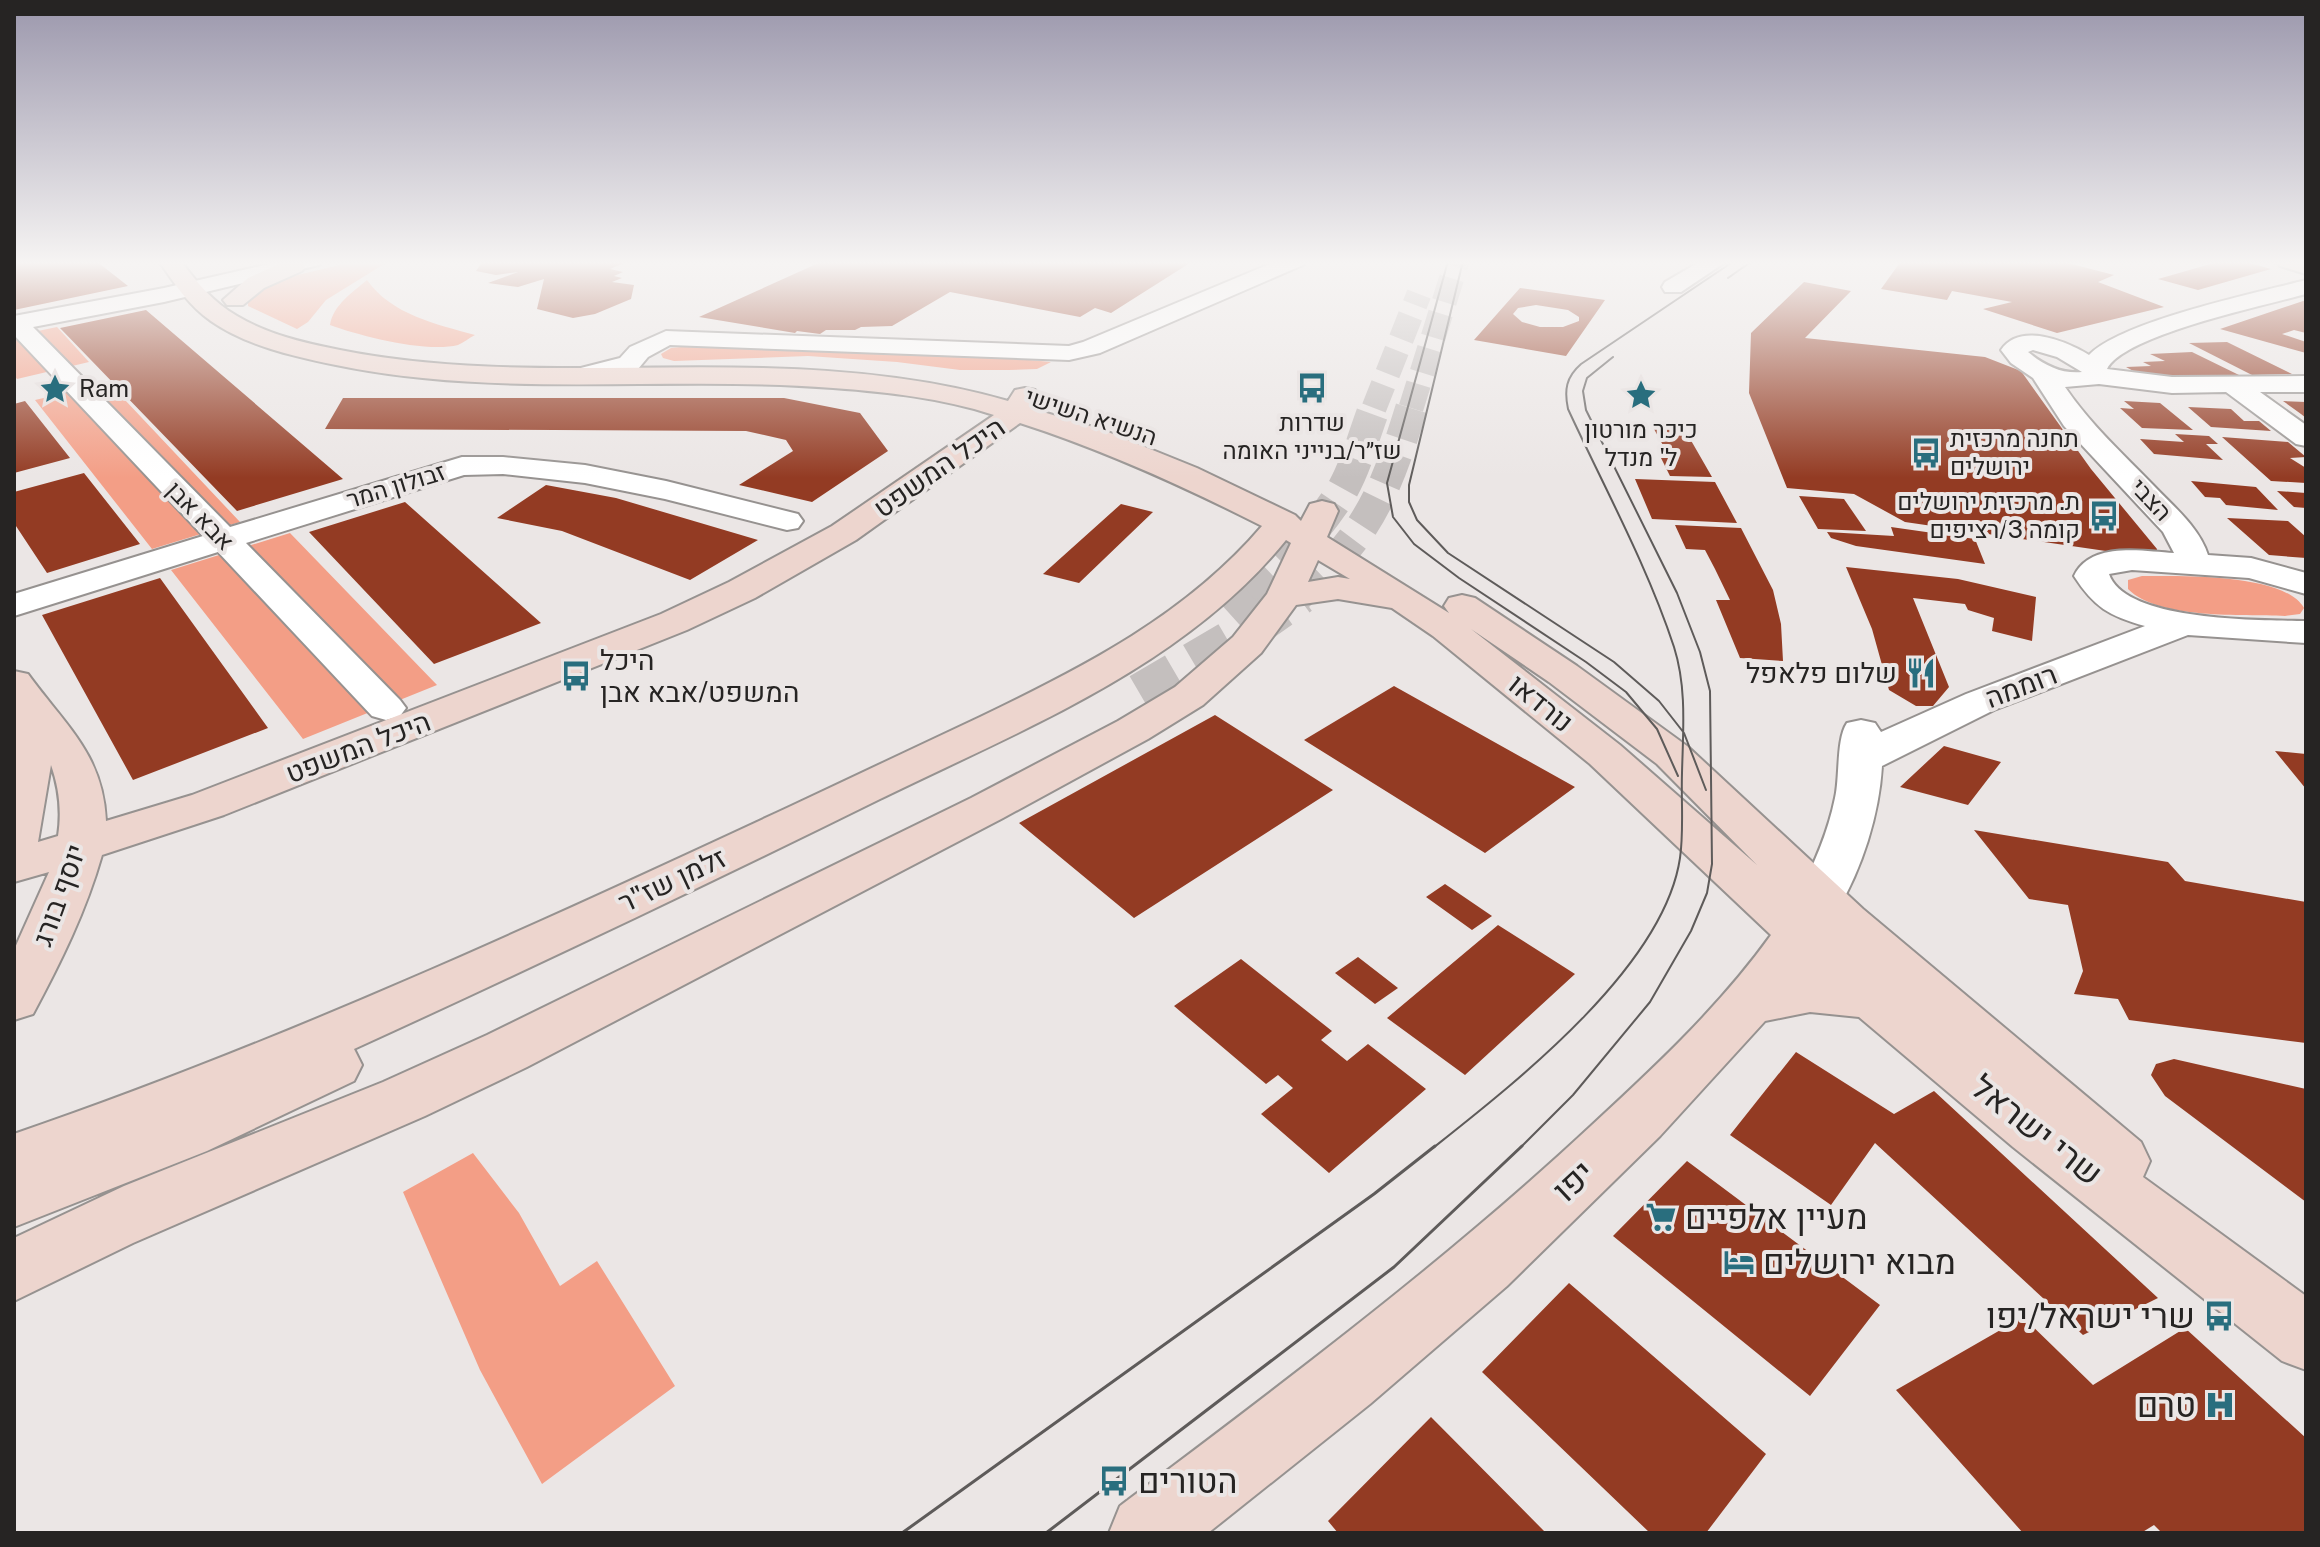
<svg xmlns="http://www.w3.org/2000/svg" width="2320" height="1547" viewBox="0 0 2320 1547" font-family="'Public Sans',Heebo,sans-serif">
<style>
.green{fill:#f39e86}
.building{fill:#933b23;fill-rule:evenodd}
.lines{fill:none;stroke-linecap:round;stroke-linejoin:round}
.secondary-tunnel-far2{stroke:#c4bfbe;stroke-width:25;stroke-dasharray:25 12;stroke-linecap:butt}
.secondary-tunnel-far1{stroke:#c4bfbe;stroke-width:32;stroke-dasharray:32 16;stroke-linecap:butt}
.secondary-tunnel{stroke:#c4bfbe;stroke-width:41;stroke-dasharray:41 21;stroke-linecap:butt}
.street-casing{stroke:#969290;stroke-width:4}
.secondary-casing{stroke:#969290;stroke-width:4}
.street{fill:#fff;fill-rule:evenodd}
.secondary{fill:#edd5ce;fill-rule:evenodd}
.tram-far1{stroke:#5e5b5a;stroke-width:2}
.tram{stroke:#5e5b5a;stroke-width:3}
.labels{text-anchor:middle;stroke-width:8;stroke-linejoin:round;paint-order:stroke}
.far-poi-label{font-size:24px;fill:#262423;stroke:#ebe6e5;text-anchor:start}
.far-street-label{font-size:24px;fill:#262423;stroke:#ebe6e5}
.street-label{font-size:28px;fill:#262423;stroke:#ebe6e5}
.poi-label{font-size:28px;fill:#262423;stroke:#ebe6e5;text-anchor:start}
.near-street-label{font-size:34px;fill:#262423;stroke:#ebe6e5}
.near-poi-label{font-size:34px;fill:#262423;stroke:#ebe6e5;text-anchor:start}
</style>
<rect width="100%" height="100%" fill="#ebe6e5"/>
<!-- green -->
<path class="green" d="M356 261H389L326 300 308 322 297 329 248 306V298L277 280Z
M367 280C392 315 436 324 475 335 469 338 463 343 458 345 426 353 360 336 330 325 333 305 353 292 367 280Z
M57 327 89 362 17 379 14 375V336Z
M690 346 988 356 1051 362 1037 369 1009 370H960L897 362 808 356 674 361 663 358 661 354 671 348Z
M109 383 240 522 152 549 35 400Z
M290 533 437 685 303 739 171 570Z
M2142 576C2180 576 2284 573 2304 608L2300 614 2285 616C2243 614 2159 620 2128 589V580Z
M473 1153 519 1213 560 1286 597 1261 675 1386 542 1484 480 1370 403 1192Z"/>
<!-- building -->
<path class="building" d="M14 261H104L100 264 128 286 14 310Z
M483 261H628L610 269 623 272 614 276 622 278 612 282 634 285 631 299 595 314 573 318 537 309 544 279 518 287 488 283 518 272 496 275 476 271Z
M823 261H1193L1111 313 1095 308 1080 317 950 292 892 326 861 327 855 330H826L820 334 797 331 795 333 699 317Z
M1901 261H2060L2114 275 2098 282 2164 307 2057 333 1983 309 2012 302 1952 291 1947 300 1881 289Z
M2221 261H2242L2271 269 2198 290 2158 279Z
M1804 282 1851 291 1805 338 1985 357 2021 371 2091 469 2157 549 2156 554 2147 557 1905 522 1854 494 1787 488 1749 393 1751 333Z
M1520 288 1542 291 1605 300 1566 356 1474 340ZM1536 305 1568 310 1579 317V321L1563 327H1540L1522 322 1513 314 1518 308Z
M2306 300V333L2294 330 2282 334 2306 342V353L2220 329Z
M146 310 343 479 237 511 60 328Z
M2227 342 2292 374 2252 375 2189 343Z
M2192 352 2239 375 2148 379 2126 367 2151 366 2143 362 2165 361 2150 354Z
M343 398H784L860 413 888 451 812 502 739 485 793 451 786 440 746 431 325 429Z
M25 401 70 458 14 473V404Z
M2124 401 2160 403 2193 430 2142 428 2120 408 2134 409Z
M2283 401 2306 402V418L2301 414Z
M2188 407 2231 409 2244 421H2259L2271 431 2211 427Z
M1654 429 1685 430 1712 477 1670 476 1661 458H1670Z
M2175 434 2209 436 2218 444H2206L2223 460 2154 454 2140 439 2184 442Z
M2222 437 2288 442 2306 457 2290 458 2306 468V483L2271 481Z
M84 473 140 544 47 573 14 523V492Z
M1635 479 1715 482 1737 523 1652 519Z
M2191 481 2256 487 2278 510 2226 505 2220 498 2205 497Z
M546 485 616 498 758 540 690 580 562 531 497 518Z
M2277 491 2306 493V508L2294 507Z
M1799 496 1844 499 1866 531 1818 529Z
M405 502 541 623 434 664 309 532Z
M1121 504 1153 512 1079 583 1043 574Z
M2227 518 2288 521 2306 537V558L2269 555Z
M1675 525 1741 528 1773 590 1781 624 1783 661 1740 658 1716 600H1730L1715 569 1705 550 1686 549Z
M1891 527 1975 539 1985 564 1856 546 1831 538 1827 532 1894 536Z
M1846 567 1958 579 2036 597 2032 641 1992 631 1994 618 1968 610 1965 604 1913 598 1949 687 1933 706H1916L1889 690 1872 629Z
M160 578 268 728 133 780 42 615Z
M1394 686 1575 787 1485 853 1304 740Z
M1215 715 1333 790 1134 918 1019 823Z
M1944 746 2001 762 1968 805 1900 787Z
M2275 751 2306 754V789Z
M1974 830 2168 862 2185 881 2306 902V1043L2129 1020 2118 999 2074 994 2083 971 2068 905 2029 899Z
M1445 884 1492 916 1472 930 1426 897Z
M1498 925 1575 974 1465 1075 1387 1018Z
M1358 957 1398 988 1375 1004 1335 973Z
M1241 959 1332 1031 1321 1040 1347 1061 1368 1044 1426 1089 1329 1173 1261 1114 1293 1088 1278 1075 1266 1084 1174 1006Z
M1796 1052 1894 1114 1934 1091 2158 1298 2083 1335 1875 1143 1831 1205 1730 1135Z
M2174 1059 2306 1089V1202L2165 1096 2151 1075 2156 1064Z
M1687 1161 1880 1305 1810 1396 1613 1236Z
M1569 1283 1766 1454 1706 1533H1650L1482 1372Z
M2023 1317 2093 1385 2185 1328 2306 1438V1533H2162L2154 1525 2141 1533H2023L1896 1390Z
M1431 1417 1546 1533H1338L1328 1521Z"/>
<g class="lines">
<!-- secondary-tunnel-far2 -->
<path class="secondary-tunnel-far2" d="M1374 408 1419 294
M1411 408 1457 261"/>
<!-- secondary-tunnel-far1 -->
<path class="secondary-tunnel-far1" d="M1248 596C1283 565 1315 533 1340 494 1356 468 1364 434 1375 406
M1297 596C1368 538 1386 490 1412 406"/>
<!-- secondary-tunnel -->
<path class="secondary-tunnel" d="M1229 613 1250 594
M1140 694 1249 630 1300 594"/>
<!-- street casing -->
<g class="street-casing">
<path id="street" d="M282 261H322L319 265 164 302 33 327 230 527 462 457H503L585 465 666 481 798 514 803 521 798 528 787 530 665 499 585 483 503 474 464 475 246 543 400 700 406 708 400 716 386 720 372 716 218 552 14 616V594L203 536 14 335V316L164 288Z
M1277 261H1306L1303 265 1100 353 1069 360 670 345 648 357 638 369 578 384 569 381 565 376 569 371 620 358 630 347 666 331 1069 346 1083 342Z
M1701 261H1727L1681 292H1665L1662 287 1665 282Z
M2306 280V294C2266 305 2123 335 2107 369L2172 377 2306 376V392H2260L2306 425V446L2296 444 2226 392 2172 393 2099 384 2065 387C2090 424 2123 454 2154 486 2174 507 2199 527 2208 555L2251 558 2306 573V594L2249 578 2132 570 2109 574C2125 622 2263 620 2306 621V643L2188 635 1994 710 1882 766C1879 816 1862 868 1837 911L1820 916 1803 911 1796 899C1813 867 1828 833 1835 798 1840 777 1836 739 1847 723L1861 720 1875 723 1881 732 1966 694 2145 626C2109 616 2094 607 2074 576 2090 541 2143 551 2174 553L2163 532 2064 426 2033 378 2011 363 2001 350C2020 322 2066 341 2089 355 2122 321 2256 293 2306 280ZM2033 350 2057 357 2082 372C2061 374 2044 365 2028 352Z"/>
</g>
<!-- secondary casing -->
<g class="secondary-casing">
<path id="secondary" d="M159 261H181C197 283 214 303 237 316 269 335 305 343 340 350 480 378 622 364 763 368 846 370 929 378 1008 401L1015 390 1025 388 1035 390 1039 396 1033 409 1103 430 1197 468 1295 515 1301 521 1310 504 1322 501 1334 504 1338 511 1327 537 1449 613 1444 606 1449 598 1462 595 1475 598 1577 666 1687 746 1863 909 2141 1142 2150 1161 2143 1177 2306 1296V1370L2282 1361 2013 1147 1859 1017 1810 1012 1765 1021 1660 1136 1507 1286 1370 1404 1208 1533H1109L1120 1506C1282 1384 1444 1263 1592 1125 1656 1066 1720 1006 1771 935L1590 764 1433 636 1392 608 1338 599 1296 605 1261 653 1203 705 1148 739 1003 818 527 1067 425 1116 133 1243 14 1301V1238L124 1186 383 1082 487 1035 971 798 1118 721 1175 687 1233 637 1267 594 1291 543 1286 540C1183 667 1023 729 880 799 706 885 531 968 354 1049L362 1065 354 1081 207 1151 14 1227V1134C279 1043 536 925 789 807 853 777 916 747 980 717 1084 667 1186 615 1262 526 1183 486 1104 450 1020 423L856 540 755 598 687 630 224 815 102 855C86 911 61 962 33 1014L14 1020V950L49 872 14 882V671L28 674C65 725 103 754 106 821L192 795 661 614 729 582 832 526 994 415C942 398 887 392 833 388 667 375 500 399 336 365 293 356 247 346 211 321 189 306 174 283 159 261ZM1318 560 1350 579 1338 577 1308 582ZM1471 629 1549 682 1657 764 1757 865 1620 745ZM51 765C59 788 62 810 58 836L38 842Z
M286 261H302L305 266 302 271 264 288 243 305H227L223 300 248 278Z
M2277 261H2306V274L2280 266Z"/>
</g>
<!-- street -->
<use href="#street" class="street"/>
<!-- secondary -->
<use href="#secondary" class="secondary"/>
<!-- tram-far1 -->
<path class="tram-far1" d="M1448 261 1387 483 1393 517 1414 544 1459 578 1586 662 1626 692 1657 729 1678 776
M1463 261 1409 485V502L1417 520 1448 553 1614 662 1659 701 1684 733 1706 790
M1728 278 1752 261
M1433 1148C1515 1083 1664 967 1680 858 1684 831 1681 801 1682 773 1683 731 1687 688 1674 647 1647 565 1604 487 1568 409 1564 390 1566 377 1581 364L1734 261
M1520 1148 1573 1095 1650 1002 1691 931 1707 893 1712 864 1710 691 1700 652 1677 593 1586 410 1583 391 1587 378 1613 357"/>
<!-- tram -->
<path class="tram" d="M902 1533 1374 1194 1435 1146
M1046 1533 1394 1267 1522 1146"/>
</g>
<!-- sky -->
<linearGradient id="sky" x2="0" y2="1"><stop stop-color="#9b97ac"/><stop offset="0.55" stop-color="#f6f4f3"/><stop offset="1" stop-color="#f6f4f3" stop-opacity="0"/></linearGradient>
<rect width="2320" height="478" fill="url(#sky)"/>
<!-- icons -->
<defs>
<g id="bus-bare" transform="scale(2.4)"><path d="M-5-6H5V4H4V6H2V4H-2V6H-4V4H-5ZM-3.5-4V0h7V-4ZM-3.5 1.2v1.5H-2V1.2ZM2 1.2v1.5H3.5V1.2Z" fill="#296e7e" stroke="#ebe6e5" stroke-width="2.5" paint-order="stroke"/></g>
<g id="sight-bare" transform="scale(2.4)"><path d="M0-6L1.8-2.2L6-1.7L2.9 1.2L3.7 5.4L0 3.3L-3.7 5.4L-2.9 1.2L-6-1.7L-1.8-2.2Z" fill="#296e7e" stroke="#ebe6e5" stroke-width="2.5" paint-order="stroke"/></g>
<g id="restaurant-bare" transform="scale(2.4)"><path d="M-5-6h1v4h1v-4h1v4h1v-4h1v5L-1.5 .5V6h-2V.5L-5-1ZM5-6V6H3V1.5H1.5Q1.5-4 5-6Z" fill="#296e7e" stroke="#ebe6e5" stroke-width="2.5" paint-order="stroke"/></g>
<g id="supermarket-bare" transform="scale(2.4)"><path d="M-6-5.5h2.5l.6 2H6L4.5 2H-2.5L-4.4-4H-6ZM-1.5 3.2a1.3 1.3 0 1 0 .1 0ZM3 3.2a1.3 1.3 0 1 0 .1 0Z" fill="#296e7e" stroke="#ebe6e5" stroke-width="2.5" paint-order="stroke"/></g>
<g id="hotel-bare" transform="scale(2.4)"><path d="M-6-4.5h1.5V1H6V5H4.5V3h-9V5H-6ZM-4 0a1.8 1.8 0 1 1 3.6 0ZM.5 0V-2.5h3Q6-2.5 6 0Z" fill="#296e7e" stroke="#ebe6e5" stroke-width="2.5" paint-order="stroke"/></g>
<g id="hospital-bare" transform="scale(2.4)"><path d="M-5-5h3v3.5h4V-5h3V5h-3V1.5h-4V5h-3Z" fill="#296e7e" stroke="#ebe6e5" stroke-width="2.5" paint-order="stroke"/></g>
</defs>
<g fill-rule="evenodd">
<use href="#bus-bare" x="1312" y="388"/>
<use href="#sight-bare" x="55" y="389"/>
<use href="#sight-bare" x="1641" y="395"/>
<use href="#bus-bare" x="1926" y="453"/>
<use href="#bus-bare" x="2104" y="516"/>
<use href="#restaurant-bare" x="1921" y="673"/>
<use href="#bus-bare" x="576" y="676"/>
<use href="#supermarket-bare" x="1661" y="1217"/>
<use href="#hotel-bare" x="1739" y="1262"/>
<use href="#bus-bare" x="2219" y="1316"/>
<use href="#hospital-bare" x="2220" y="1405"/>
<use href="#bus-bare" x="1114" y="1481"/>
</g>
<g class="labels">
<!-- far-poi labels -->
<g class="far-poi-label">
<text x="79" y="397">Ram</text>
<text x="1312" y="431" text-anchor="middle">שדרות<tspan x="1312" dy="28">שז״ר/בנייני האומה</tspan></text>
<text x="1641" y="438" text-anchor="middle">כיכר מורטון<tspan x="1641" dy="28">ל' מנדל</tspan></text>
<text x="1950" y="447">תחנה מרכזית<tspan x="1950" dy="28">ירושלים</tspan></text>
<text x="2080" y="510" text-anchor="end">ת. מרכזית ירושלים<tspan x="2080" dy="28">קומה 3/רציפים</tspan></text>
</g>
<!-- far-street labels -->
<g class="far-street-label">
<text transform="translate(1091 417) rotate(18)" y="8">הנשיא השישי</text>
<text transform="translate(396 486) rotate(-17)" y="8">זבולון המר</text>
<text transform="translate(2151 500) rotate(47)" y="8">הצבי</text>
<text transform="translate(200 516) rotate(46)" y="8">אבא אבן</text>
</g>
<!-- street labels -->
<g class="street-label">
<text transform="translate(939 467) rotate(-35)" y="10">היכל המשפט</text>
<text transform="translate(2021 686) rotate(-21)" y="10">רוממה</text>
<text transform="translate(1541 703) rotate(39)" y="10">נורדאו</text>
<text transform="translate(358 747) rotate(-21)" y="10">היכל המשפט</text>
<text transform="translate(672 880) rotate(-25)" y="10">זלמן שז"ר</text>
<text transform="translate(59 895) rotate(-70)" y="10">יוסף בורג</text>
</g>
<!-- poi labels -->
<g class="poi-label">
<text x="600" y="670">היכל<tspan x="600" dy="32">המשפט/אבא אבן</tspan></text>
<text x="1897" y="683" text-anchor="end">שלום פלאפל</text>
</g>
<!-- near-street labels -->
<g class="near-street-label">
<text transform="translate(2037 1130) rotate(38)" y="12">שרי ישראל</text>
<text transform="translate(1573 1181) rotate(-43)" y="12">יפו</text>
</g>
<!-- near-poi labels -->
<g class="near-poi-label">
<text x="1685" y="1229">מעיין אלפיים</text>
<text x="1763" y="1274">מבוא ירושלים</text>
<text x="2195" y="1328" text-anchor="end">שרי ישראל/יפו</text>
<text x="2196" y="1417" text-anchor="end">טרם</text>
<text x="1138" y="1493">הטורים</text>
</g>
</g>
<!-- border -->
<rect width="2320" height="1547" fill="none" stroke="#262423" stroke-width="32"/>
</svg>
